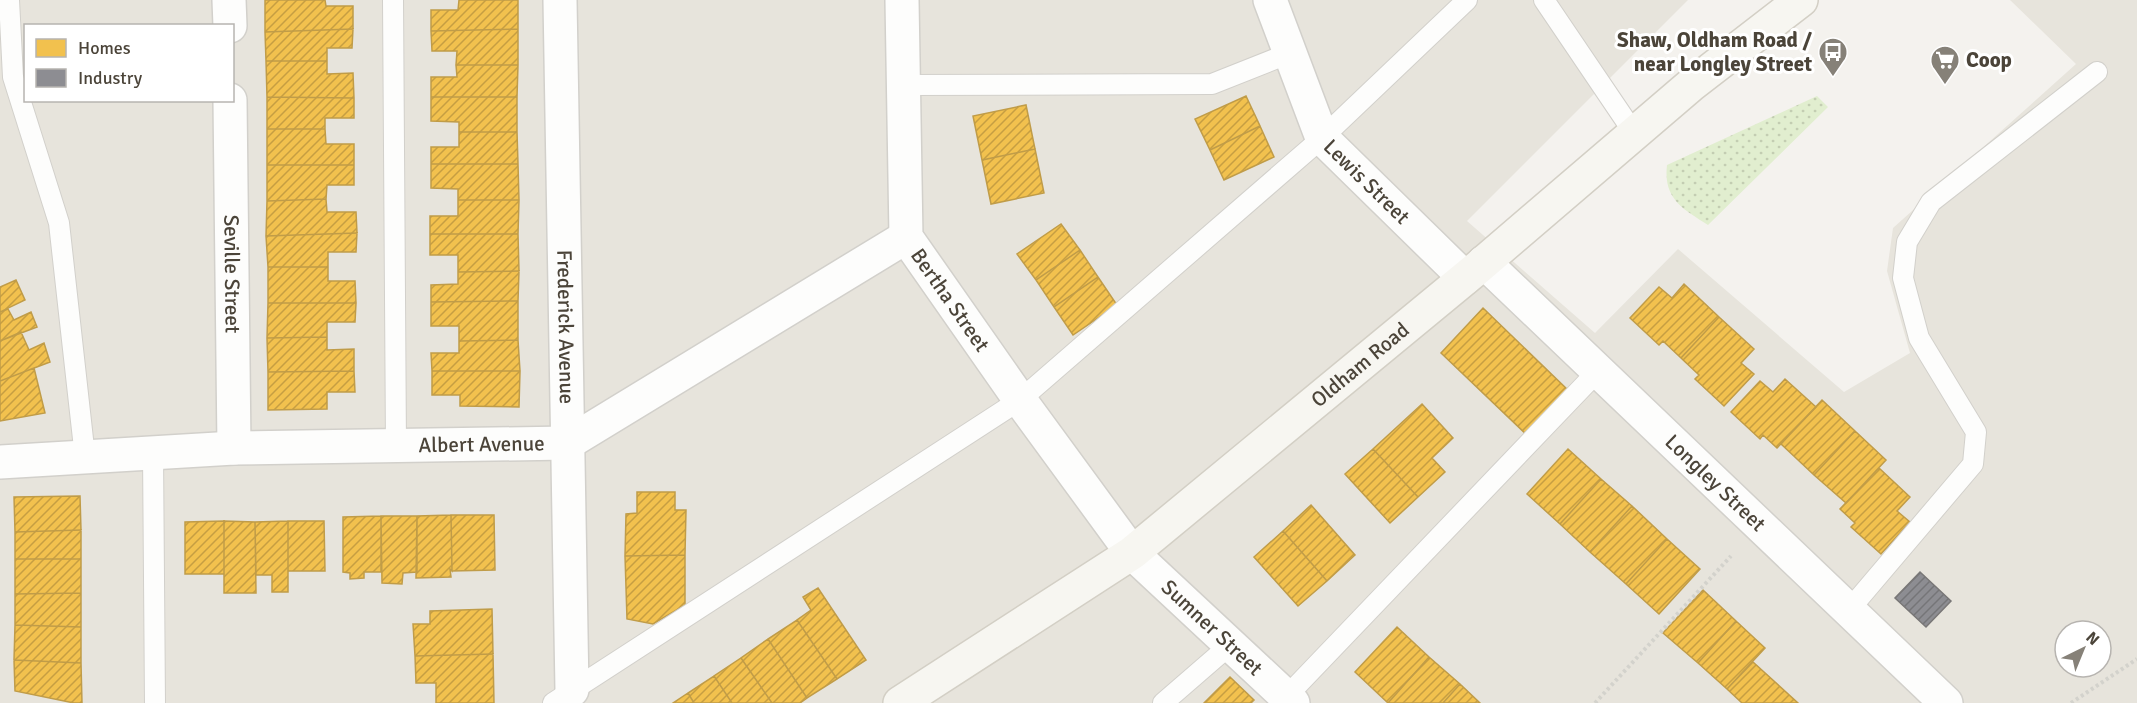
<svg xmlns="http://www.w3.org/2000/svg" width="2137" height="703" viewBox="0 0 2137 703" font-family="Signika,sans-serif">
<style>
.residential{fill:#e7e4dc;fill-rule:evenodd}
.grass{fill:url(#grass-dots)}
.homes{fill:url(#homes-hatch);stroke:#c09c48;stroke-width:1.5}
.industry{fill:url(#industry-hatch);stroke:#797777;stroke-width:1.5}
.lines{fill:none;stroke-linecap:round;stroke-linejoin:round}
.service-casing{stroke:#d2d0cb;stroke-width:22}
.minor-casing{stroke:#d2d0cb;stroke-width:36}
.secondary-casing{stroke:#d3cfc5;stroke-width:36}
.path{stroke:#d3d2cc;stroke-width:4;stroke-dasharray:3 3;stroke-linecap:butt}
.service{stroke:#fdfdfc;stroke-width:20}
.minor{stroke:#fdfdfc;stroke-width:33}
.secondary{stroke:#f7f6f1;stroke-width:33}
.labels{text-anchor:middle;stroke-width:6;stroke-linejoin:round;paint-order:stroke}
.poi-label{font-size:21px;font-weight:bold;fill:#4b4439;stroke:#fff;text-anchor:end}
.street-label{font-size:21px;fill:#4b4439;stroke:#fff}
</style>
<defs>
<pattern id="grass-dots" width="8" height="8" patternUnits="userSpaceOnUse" patternTransform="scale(1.5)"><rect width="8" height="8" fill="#e1eecf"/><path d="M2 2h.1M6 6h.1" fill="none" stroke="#c3cdb2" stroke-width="1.8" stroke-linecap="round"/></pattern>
<pattern id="homes-hatch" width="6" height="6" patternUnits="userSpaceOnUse" patternTransform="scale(1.5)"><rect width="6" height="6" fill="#f2c14e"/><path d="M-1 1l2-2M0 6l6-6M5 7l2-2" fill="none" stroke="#c69e42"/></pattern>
<pattern id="industry-hatch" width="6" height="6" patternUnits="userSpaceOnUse" patternTransform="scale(1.5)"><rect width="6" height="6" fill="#8d8d92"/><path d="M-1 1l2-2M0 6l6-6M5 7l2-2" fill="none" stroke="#757578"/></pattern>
</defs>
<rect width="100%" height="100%" fill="#f4f2ee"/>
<!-- residential -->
<path class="residential" d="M0 0H1688L1467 221 1595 333 1678 249 1844 392 1910 353 1887 271 1893 228 2076 64 2010 0H2137V703H0ZM26 26H232V100H26ZM2065 631H2101V667H2065Z"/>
<!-- grass -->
<path class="grass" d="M1817 96 1828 107 1708 225C1683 209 1663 199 1667 165Z"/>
<!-- homes -->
<path class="homes" d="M265 0H325L326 6H353V29L265 32Z
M459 0H518V29L431 31V10H458Z
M353 29 352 48H327V61H266L265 32Z
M518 29V65H456L457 51H432L431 31Z
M266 61H327V74L353 73 354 98 267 97Z
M456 65H518L517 97H431V77H457Z
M1246 96 1260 126 1210 150 1195 119Z
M267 97 354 98V118H325V129H267Z
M431 97H517V132H459V122L431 121Z
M1026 105 1035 149 982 160 973 116Z
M1260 126 1274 157 1224 180 1210 150Z
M267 129H325L326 144H354V165H267Z
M459 132H517L518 164H431V147H459Z
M1035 149 1044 193 991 204 982 160Z
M431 164H518L519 200H458V189L431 188Z
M267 165H354V185H327L326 199 267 201Z
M326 199 327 212H356L357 233 266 236 267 201Z
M458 200H519L518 234H430V216H458Z
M1061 224 1080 250 1036 280 1017 254Z
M357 233 356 252H328V267H268L266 236Z
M430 234H518L519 271 458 272V255H430Z
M1080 250 1098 277 1054 307 1036 280Z
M268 267H328V281H355L356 303H268Z
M519 271 518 301 431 302V285L458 284V272Z
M1098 277 1117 305 1073 335 1054 307Z
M16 280 25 300 0 312V287Z
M1684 284 1719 317 1681 358 1663 341 1659 345 1630 318 1659 287 1672 298Z
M518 301V340L459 341V326H431V302Z
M268 303H356L355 322H327V337L267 338Z
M1483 308 1570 392 1528 436 1441 353Z
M8 309 14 320 31 312 37 327 0 341V312Z
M1719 317 1754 349 1741 363 1754 374 1724 406 1695 379 1699 375 1681 358Z
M21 332 29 350 44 343 50 362 0 381V341Z
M327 337V350L354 349V371L268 372 267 338Z
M518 340 520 371H432L431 353H459V341Z
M34 368 45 413 0 421V381Z
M354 371 355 392H327V409L268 410V372Z
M432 371H520L519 407 460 406V395H432Z
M1785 379 1816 407 1777 448 1763 435 1760 439 1731 412 1760 381 1773 392Z
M1822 400 1855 431 1814 475 1781 444Z
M1422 404 1453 438 1432 458 1445 472 1418 497 1373 449Z
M1855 431 1886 460 1846 503 1814 475Z
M1373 449 1418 497 1390 523 1345 474Z
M1568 449 1601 479 1560 524 1527 494Z
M1879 468 1910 497 1897 511 1910 522 1881 554 1851 527 1855 523 1840 509Z
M1601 479 1632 506 1590 552 1560 524Z
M637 492H675V510H686L685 555 625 556 626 514 637 513Z
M80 496 81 530 15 532 14 497Z
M1311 505 1355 555 1327 581 1283 531Z
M1632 506 1667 539 1626 584 1590 552Z
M451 515H494L495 570 452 571Z
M451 515 452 571 450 569 451 577 416 578 417 516Z
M381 516V572H364V578L350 579V573L343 572V517Z
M381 516H417V572L403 573 402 584 382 583Z
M224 521 255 522 256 593H224Z
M224 521V574H185V522Z
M288 521H324L325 571H288Z
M288 521V592H272V575H256L255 522Z
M81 530V559H15V532Z
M1283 531 1327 581 1298 606 1254 557Z
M1667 539 1700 569 1659 614 1626 584Z
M685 555V605L653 624 627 619 625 556Z
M15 559H81V593L15 594Z
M818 588 866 660 837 679 797 620 811 610 803 597Z
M1703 590 1736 621 1698 663 1663 633Z
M81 593V627L15 625V594Z
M492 609 493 654 415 656 413 624H430V611Z
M797 620 837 679 807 698 768 639Z
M1736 621 1765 648 1727 689 1698 663Z
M15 625 81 627V663L14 660Z
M1397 627 1429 657 1388 703 1355 672Z
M768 639 807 698 800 703H772L741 658Z
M493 654 494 703H436V683H416L415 656Z
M1429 657 1460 684 1443 703H1388Z
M741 658 772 703H732L714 676Z
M14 660 81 663 82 703H74L15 691Z
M1753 662 1798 703H1742L1727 689Z
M714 676 732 703H694L688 693Z
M1230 677 1254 700 1251 703H1204Z
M1460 684 1480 703H1443Z
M688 693 694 703H673Z"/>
<!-- industry -->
<path class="industry" d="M1920 572 1951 601 1926 627 1895 598Z"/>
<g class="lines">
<!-- service casing -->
<g class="service-casing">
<path id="service" d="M9 0 13 77 59 223 85 457
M393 0 396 446
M1544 0 1634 133
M903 85 1212 84 1290 53
M153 453 155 703
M1849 610 1973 464 1976 432 1919 338 1903 278 1907 242 1931 202 2097 72
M1286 697 1598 371
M553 703 1020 400 1322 138 1467 0
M1163 703 1230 645"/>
</g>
<!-- minor casing -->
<g class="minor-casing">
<g id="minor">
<path d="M229 0 230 26"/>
<path id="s1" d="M560 0 572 690"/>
<path id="s2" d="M902 0 906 237 1020 400 1132 553 1293 703"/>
<path id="s3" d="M1270 0 1322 138 1465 278"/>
<path id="s4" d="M230 100 234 448"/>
<path id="s5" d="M1484 262 1946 703"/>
<path id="s6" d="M0 462 234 448 568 443 906 237"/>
</g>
</g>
<!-- secondary casing -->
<g class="secondary-casing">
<g id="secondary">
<path id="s7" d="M900 703 1132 553 1475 270 1691 85 1801 0"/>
</g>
</g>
<!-- path -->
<path class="path" d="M1595 703 1731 556
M2071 703 2137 659"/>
<!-- service -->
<use href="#service" class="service"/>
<!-- minor -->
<use href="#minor" class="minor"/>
<!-- secondary -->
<use href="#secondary" class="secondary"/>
</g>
<!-- icons -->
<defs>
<g id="bus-pin" transform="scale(1.5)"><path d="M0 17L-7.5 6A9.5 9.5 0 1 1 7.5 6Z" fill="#868178" stroke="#fff"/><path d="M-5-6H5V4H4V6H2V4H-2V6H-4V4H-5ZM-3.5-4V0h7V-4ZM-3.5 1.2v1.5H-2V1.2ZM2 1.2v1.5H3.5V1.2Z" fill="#fff"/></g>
<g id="supermarket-pin" transform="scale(1.5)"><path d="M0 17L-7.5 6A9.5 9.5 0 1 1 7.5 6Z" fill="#868178" stroke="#fff"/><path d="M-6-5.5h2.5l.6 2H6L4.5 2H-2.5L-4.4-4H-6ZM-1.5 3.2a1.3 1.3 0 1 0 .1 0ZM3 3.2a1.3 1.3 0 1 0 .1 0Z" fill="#fff"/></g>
</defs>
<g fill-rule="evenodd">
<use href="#bus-pin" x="1833" y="52"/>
<use href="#supermarket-pin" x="1945" y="60"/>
</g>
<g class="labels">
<!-- poi labels -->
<g class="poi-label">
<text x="1812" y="47">Shaw, Oldham Road /<tspan x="1812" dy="24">near Longley Street</tspan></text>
<text x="1966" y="67" text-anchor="start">Coop</text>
</g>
<!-- street labels -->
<g class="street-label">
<text dy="7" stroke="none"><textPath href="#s3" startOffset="210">Lewis Street</textPath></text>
<text dy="7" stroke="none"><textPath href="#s4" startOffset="174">Seville Street</textPath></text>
<text dy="7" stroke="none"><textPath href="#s2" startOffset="314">Bertha Street</textPath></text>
<text dy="7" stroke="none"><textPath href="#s1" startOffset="327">Frederick Avenue</textPath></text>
<text dy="7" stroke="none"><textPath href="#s7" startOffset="572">Oldham Road</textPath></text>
<text dy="7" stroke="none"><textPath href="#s6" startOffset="482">Albert Avenue</textPath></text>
<text dy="7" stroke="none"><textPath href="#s5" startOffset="320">Longley Street</textPath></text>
<text dy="7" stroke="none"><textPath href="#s2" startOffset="735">Sumner Street</textPath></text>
</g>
</g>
<!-- legend -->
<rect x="24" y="24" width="210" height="78" fill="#ffffff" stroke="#b7b4b0" stroke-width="1.5"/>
<rect x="36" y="39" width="30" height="18" fill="#f2c14e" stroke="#b7b4b0" stroke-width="1.5"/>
<text x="78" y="54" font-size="18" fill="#4b4439">Homes</text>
<rect x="36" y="69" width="30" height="18" fill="#8d8d92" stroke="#b7b4b0" stroke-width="1.5"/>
<text x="78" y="84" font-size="18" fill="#4b4439">Industry</text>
<!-- north arrow -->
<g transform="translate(2083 649) rotate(43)"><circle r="28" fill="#ffffff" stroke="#b7b4b0" stroke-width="1.5"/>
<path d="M0-4.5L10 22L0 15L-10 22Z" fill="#868178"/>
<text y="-9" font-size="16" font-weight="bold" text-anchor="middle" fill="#4b4439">N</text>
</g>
</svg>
